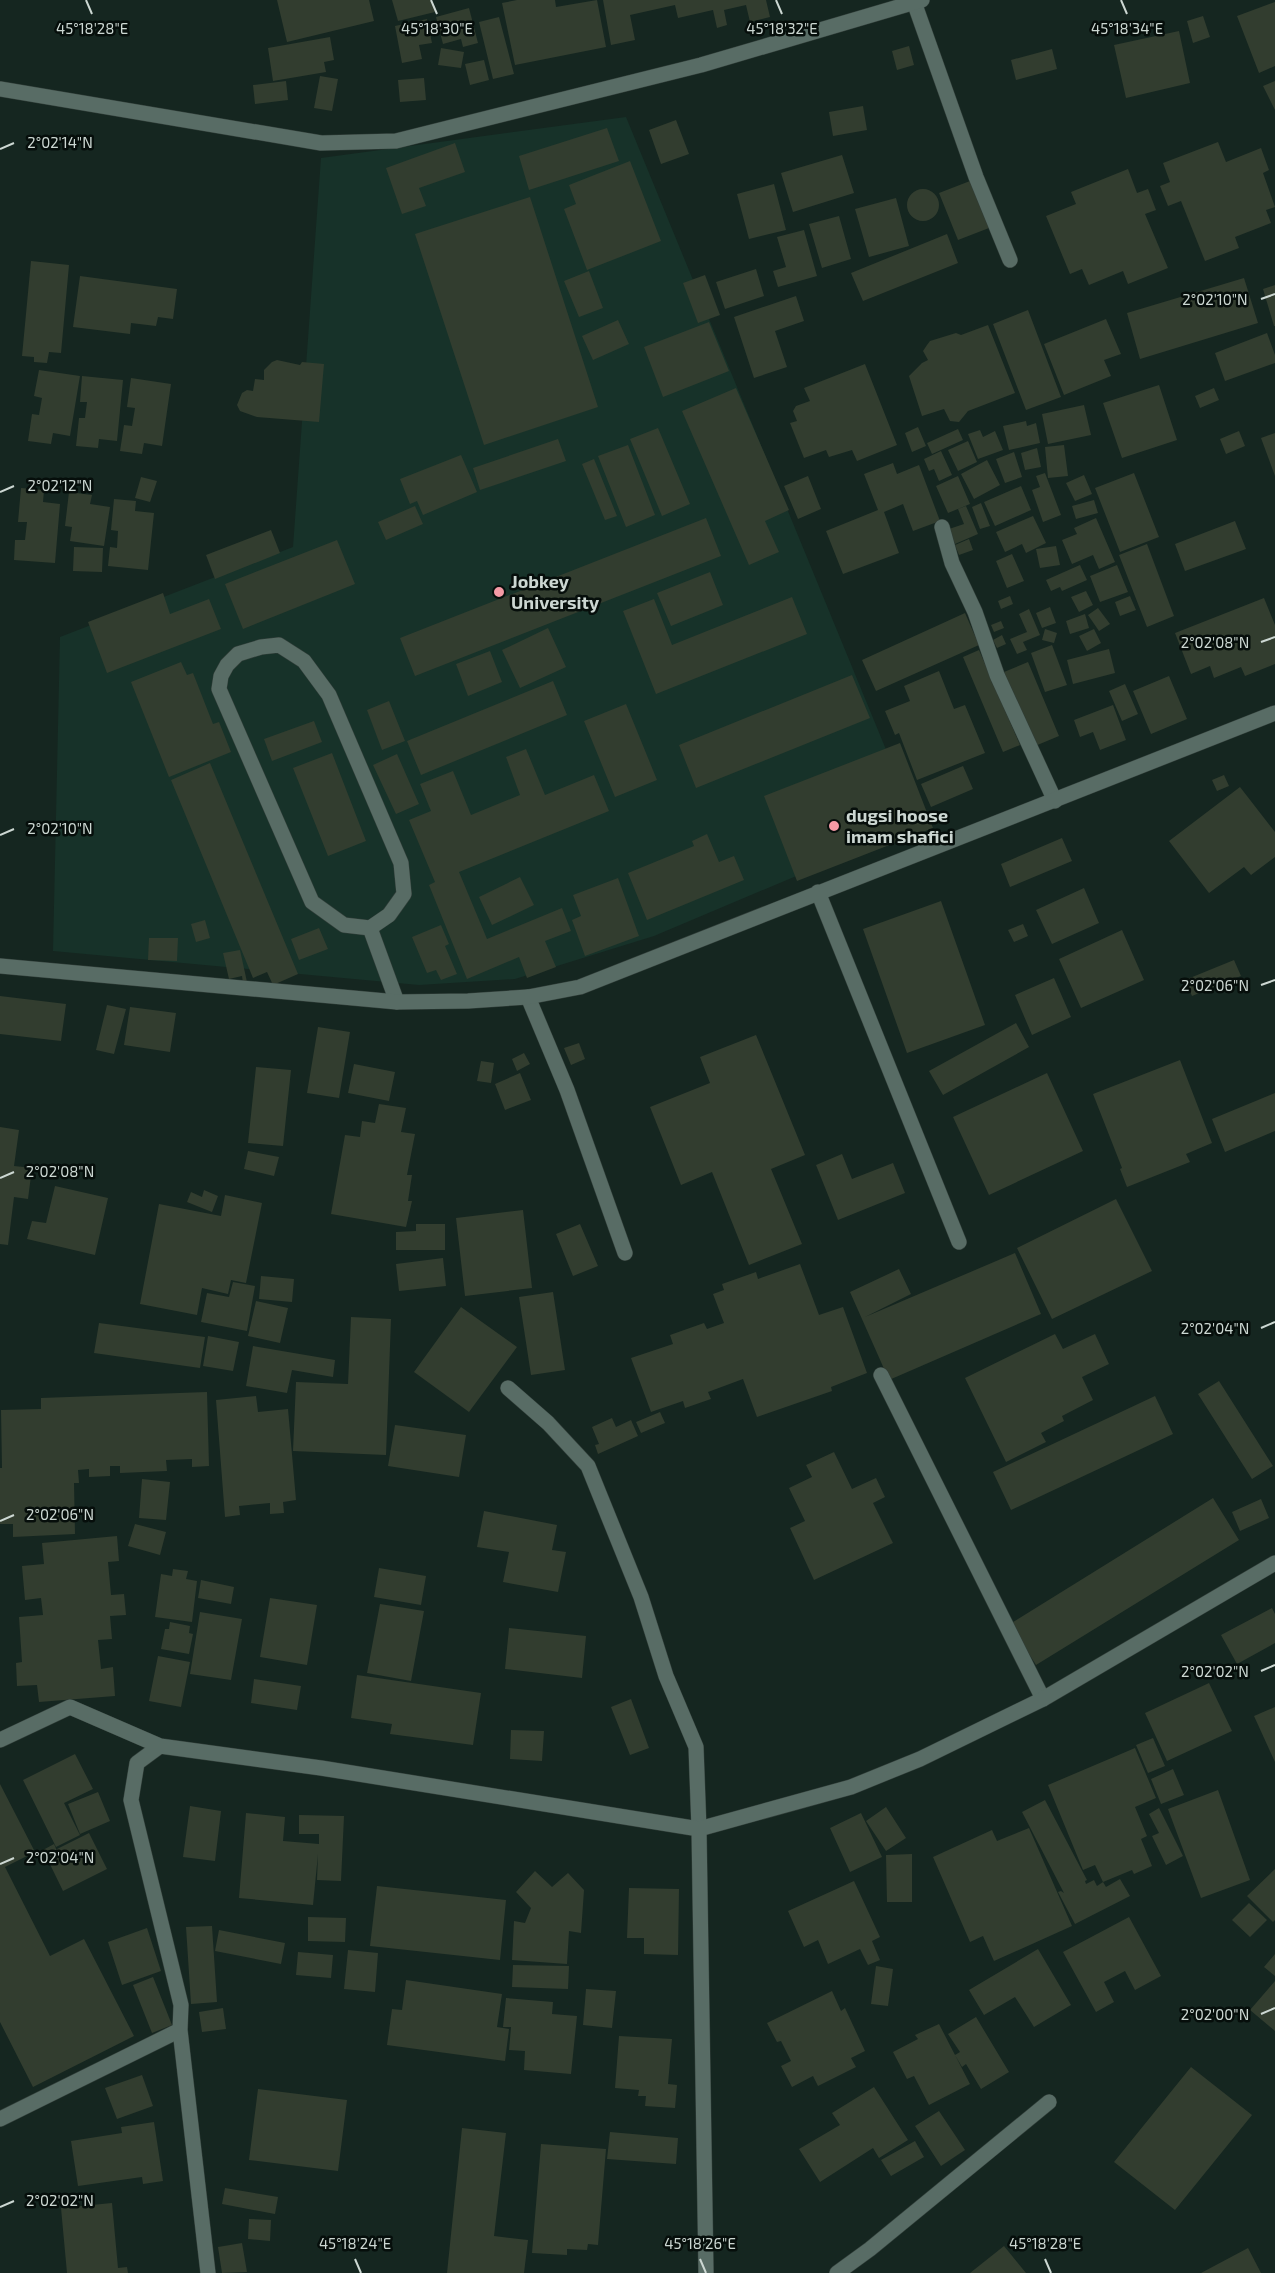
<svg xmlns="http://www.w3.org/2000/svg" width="1275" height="2273" viewBox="0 0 1275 2273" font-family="'Exo 2',sans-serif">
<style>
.built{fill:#173229}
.building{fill:#323d2f}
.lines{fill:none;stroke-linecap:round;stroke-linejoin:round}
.service-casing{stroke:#323f3a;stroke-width:16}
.minor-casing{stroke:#323f3a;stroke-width:16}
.service{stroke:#586c65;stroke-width:15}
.minor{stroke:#586c65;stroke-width:15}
.ticks{fill:none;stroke:#ccd7d2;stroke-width:2}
.poi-dot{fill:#f49aa5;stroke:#060e0b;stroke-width:2}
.labels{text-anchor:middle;stroke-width:5;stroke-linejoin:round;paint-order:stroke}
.poi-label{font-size:18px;font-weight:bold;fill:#ccd7d2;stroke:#060e0b;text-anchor:start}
.ticks-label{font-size:15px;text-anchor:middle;fill:#ccd7d2;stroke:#060e0b;stroke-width:5;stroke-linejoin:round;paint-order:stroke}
</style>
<rect width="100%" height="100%" fill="#152620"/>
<!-- built -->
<path class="built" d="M626 117 917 825 654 936 515 979 419 985 53 951 60 637 293 547 321 158Z"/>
<!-- building -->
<path class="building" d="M277 0H369L374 21 287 42Z
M392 0H432L435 12 398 21Z
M517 0H555L556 7 597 0 606 47 515 65 502 3Z
M603 0H766L770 17 750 22 746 5 724 10 727 25 717 28 713 10 678 18 675 5 630 15 635 40 611 45Z
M1275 2V66L1259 73 1237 16Z
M469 8 478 43 463 47 461 39 443 44 436 17Z
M1203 16 1210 37 1193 43 1187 21Z
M499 17 514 74 493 79 479 22Z
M427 19 432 43 419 45 422 59 402 63 395 26Z
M1179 31 1190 83 1126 98 1114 45Z
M330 37 334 60 324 62 326 72 273 81 268 48Z
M909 46 914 65 897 70 892 51Z
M441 48 464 52 461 68 438 65Z
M1052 49 1057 69 1016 80 1011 60Z
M484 60 489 80 470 85 465 64Z
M320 76 338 79 332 111 314 108Z
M424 78 426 100 400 102 398 80Z
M286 81 288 100 255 104 253 85Z
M1275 81V110L1263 86Z
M863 106 867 130 833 136 829 112Z
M676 120 689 154 661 164 649 130Z
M607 128 619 161 529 190 519 156Z
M1218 142 1226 162 1261 148 1269 170 1263 173 1275 207 1266 210 1271 223 1235 237 1239 248 1205 261 1181 201 1168 206 1160 186 1170 182 1163 163Z
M455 143 465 172 419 188 426 206 402 214 386 168Z
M842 155 854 193 793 212 781 173Z
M630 161 661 241 587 270 564 209 576 204 569 185Z
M1128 169 1137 193 1148 189 1156 210 1145 214 1168 268 1128 284 1123 271 1089 285 1082 269 1070 274 1046 216 1076 204 1071 192Z
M970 181 989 228 958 240 939 193Z
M774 184 786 230 749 239 737 194Z
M907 205a16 16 0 1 1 32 0a16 16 0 1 1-32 0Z
M530 197 598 407 484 445 415 234Z
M896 198 909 246 869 257 855 209Z
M839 216 851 259 822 268 809 224Z
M804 230 817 276 778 287 773 271 786 267 777 237Z
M947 234 958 263 863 301 851 273Z
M31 261 69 265 61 353 49 352 47 363 34 362V357L22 356Z
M756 269 764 296 725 309 716 282Z
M589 271 603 308 579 317 564 281Z
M705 275 720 315 698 323 683 283Z
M80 276 177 289 173 319 158 317 156 326 131 323 130 334 73 327Z
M1244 278 1258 323 1140 359 1127 313Z
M1275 285V326H1274L1263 289Z
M796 296 804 321 775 331 787 367 754 378 734 317Z
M1028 310 1061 397 1026 410 993 324Z
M1106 319 1121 354 1104 360 1111 376 1064 395 1044 344Z
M618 320 629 344 593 360 582 336Z
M709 322 729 371 663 397 644 347Z
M988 325 1015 393 968 411 959 422 950 421 944 409 922 416 909 376 922 363 928 360 923 351 927 345 930 341 956 333 961 335Z
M1267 333 1275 355V363L1225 381 1215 353Z
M277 360 300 365 302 362 324 364 319 422 257 417 240 411 237 405 242 393 247 390 253 391 255 379 264 380V370L272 362Z
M865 364 897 445 857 461 852 450 829 457 826 450 804 458 790 423 797 421 793 411 796 406 810 401 804 388Z
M39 370 80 376 70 436 53 433 51 444 28 441 32 414 39 415 42 398 34 396Z
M82 376 123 380 117 441 99 439 98 448 76 446 79 418H85L87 402H80Z
M131 378 171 384 162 446 144 443 142 454 120 451 124 425 132 426 135 408 127 407Z
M1159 385 1177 440 1122 458 1103 403Z
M736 388 789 510 765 521 779 552 749 565 682 411Z
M1214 388 1219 400 1200 408 1195 396Z
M1084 405 1091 435 1048 444 1042 414Z
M1026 421 1027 426 1036 423 1040 443 1009 450 1003 426Z
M918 427 926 446 912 452 905 433Z
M658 428 690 504 662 516 630 439Z
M958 429 963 440 932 454 927 443Z
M980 430 983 437 995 431 1003 450 978 459 968 434Z
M1239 431 1245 446 1226 454 1220 439Z
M1275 433V476L1261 438Z
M558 439 566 461 480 490 473 468Z
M968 441 977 462 958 471 948 450Z
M628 445 655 515 626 527 598 456Z
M1064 445 1068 476 1048 478 1045 447Z
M1037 448 1041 467 1025 470 1021 453Z
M941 451 952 475 939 481 934 469 929 471 924 459Z
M1014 452 1022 477 1005 483 996 459Z
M461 455 477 492 423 515 417 501 410 504 400 479Z
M594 459 617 516 605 520 582 464Z
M987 460 1000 485 974 499 961 474Z
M893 463 897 474 919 465 940 521 913 531 903 504 884 512 899 553 843 574 826 531 878 510 864 474Z
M1045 473 1061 515 1043 522 1032 490 1040 487 1036 476Z
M1134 473 1159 537 1120 552 1095 488Z
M1084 475 1092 494 1075 501 1066 483Z
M808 476 821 509 798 519 784 486Z
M958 476 970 504 948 513 936 486Z
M141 477 157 481 150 502 135 498Z
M1021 486 1031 510 995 526 984 502Z
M21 488 44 490 43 502 60 504 55 563 14 560 15 540H25L27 522H18Z
M69 492 92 495 90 504 110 507 104 546 70 541 72 527 65 526Z
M114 499 136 501 135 511 154 513 148 570 108 566 110 547 117 548 118 531 111 530Z
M1094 500 1098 513 1076 519 1072 506Z
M981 503 990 526 980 529 972 507Z
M415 506 423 524 386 540 378 522Z
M966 506 978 534 955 544 949 529 964 524 958 509Z
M1033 516 1046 543 1026 553 1022 544 1005 552 996 532Z
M706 518 721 556 415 676 400 638Z
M1096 518 1115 562 1099 569 1093 555 1072 564 1062 540 1077 534 1074 528Z
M1235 521 1246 549 1185 571 1175 544Z
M271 530 280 553 215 579 206 555Z
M969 539 973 550 959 555 955 545Z
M337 540 355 584 243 629 225 584Z
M1147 544 1174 616 1147 627 1119 555Z
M1056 546 1060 565 1040 568 1036 549Z
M74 547 103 548 102 572 73 571Z
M1012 554 1024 581 1007 588 996 561Z
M1080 565 1087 580 1062 591 1060 587 1051 591 1046 580Z
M1117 565 1128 592 1100 602 1090 576Z
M710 572 723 605 671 626 657 593Z
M1086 591 1093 605 1079 612 1071 597Z
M163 593 170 614 209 599 221 629 107 673 88 622Z
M1010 596 1013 604 1001 609 998 601Z
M1130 596 1136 610 1120 616 1115 602Z
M792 597 807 634 656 694 623 611 654 599 672 645Z
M1264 598 1275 625V664L1245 676 1241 667 1214 678 1210 666 1191 674 1175 633Z
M1050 607 1056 623 1042 628 1036 613Z
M1098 608 1110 624 1099 631 1088 615Z
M1029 609 1040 635 1023 642 1027 650 1017 654 1010 639 1027 632 1019 614Z
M965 613 979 645 876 691 862 660Z
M1085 614 1089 628 1070 634 1066 621Z
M1001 621 1004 628 994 632 991 625Z
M548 628 566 667 520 688 502 650Z
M1045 629 1057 633 1054 643 1042 640Z
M1094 629 1101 643 1087 651 1079 636Z
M1002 635 1006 644 997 648 993 640Z
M1052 645 1067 685 1045 692 1031 653Z
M1109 649 1115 673 1073 684 1067 660Z
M979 650 1020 745 1003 752 963 657Z
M490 651 502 682 468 696 456 664Z
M181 662 187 675 193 673 213 724 219 722 231 752 169 777 131 682Z
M1028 662 1059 736 1035 746 1004 672Z
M939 671 954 709 965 705 985 753 917 780 899 733 895 735 885 711 910 701 904 686Z
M852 675 870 718 696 788 679 745Z
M1169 676 1187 719 1151 734 1133 691Z
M553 681 567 715 421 775 407 741Z
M1125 684 1138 714 1122 721 1109 691Z
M389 701 405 741 382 750 367 710Z
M626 704 657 780 615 797 584 721Z
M1113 705 1126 740 1100 750 1093 732 1080 737 1074 720Z
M314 721 322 742 272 761 264 739Z
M900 743 933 828 797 881 764 796Z
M526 749 545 795 594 775 609 811 459 872 487 939 562 908 571 931 545 941 556 967 527 978 519 957 467 979 429 885 435 882 409 820 431 811 420 784 453 771 471 815 520 795 506 757Z
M332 753 366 841 328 856 293 768Z
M397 754 419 804 396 814 373 765Z
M210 763 298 974 273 985 267 972 253 978 171 780Z
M963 766 973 789 931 807 921 784Z
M1224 775 1229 786 1217 791 1212 780Z
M1240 787 1275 832V857L1251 875 1244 867 1209 893 1169 841Z
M707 834 719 862 734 856 744 880 647 920 628 873 694 846 692 841Z
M1062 838 1072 861 1010 887 1001 864Z
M520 877 534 905 492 925 479 897Z
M618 878 639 936 585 956 572 920 581 916 573 895Z
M1084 888 1099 923 1052 944 1036 910Z
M941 901 985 1025 907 1053 863 929Z
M205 920 210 938 196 942 191 924Z
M1023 924 1028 936 1014 942 1008 930Z
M441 925 449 944 445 946 457 974 441 980 436 970 427 973 412 937Z
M319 928 328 949 299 960 291 939Z
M1122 930 1144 980 1081 1008 1059 959Z
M149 938H178L177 961 148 960Z
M240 950 247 982 243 983 242 976 229 979 223 953Z
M1234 960 1241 976 1192 996 1185 980Z
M1054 978 1071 1017 1032 1035 1015 995Z
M0 996 66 1004 61 1041 0 1034Z
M107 1005 126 1009 114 1054 96 1050Z
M130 1007 176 1013 170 1052 124 1045Z
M1016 1023 1029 1047 943 1095 929 1071Z
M318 1027 350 1032 339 1098 307 1093Z
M756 1035 805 1155 771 1169 802 1244 749 1265 712 1172 681 1185 650 1107 710 1083 700 1057Z
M579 1043 585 1059 571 1065 564 1048Z
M524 1053 530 1064 517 1071 512 1059Z
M1180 1060 1212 1143 1186 1154 1190 1162 1127 1187 1120 1169 1122 1168 1093 1094Z
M481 1061 494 1063 491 1083 477 1081Z
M354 1064 395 1072 389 1101 348 1093Z
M256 1067 291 1070 283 1146 248 1143Z
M520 1073 531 1100 505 1110 495 1084Z
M1047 1073 1083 1151 989 1195 953 1117Z
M1275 1093V1131L1225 1152 1212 1119Z
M379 1104 406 1108 401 1132 415 1134 407 1175H412L408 1201H412L406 1227 331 1214 345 1135 360 1137 362 1121 375 1123Z
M0 1127 19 1130 14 1166 32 1168 28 1199 14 1197 8 1245 0 1244Z
M248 1151 279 1157 274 1176 244 1169Z
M842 1154 852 1179 893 1163 905 1193 838 1220 816 1165Z
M55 1186 108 1198 95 1255 27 1239 32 1221 46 1223Z
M204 1190 218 1196 212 1212 187 1202 191 1192 202 1197Z
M225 1195 262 1203 246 1283 231 1280 228 1294 202 1288 197 1315 140 1304 159 1204 221 1216Z
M1116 1199 1152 1271 1052 1319 1017 1248Z
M523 1210 532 1288 465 1296 456 1218Z
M416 1224H445V1250H396V1232L416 1231Z
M580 1224 598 1266 573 1276 556 1234Z
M1015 1253 1041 1314 889 1380 850 1292 899 1269 911 1294 865 1317Z
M443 1258 446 1286 399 1291 396 1264Z
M800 1264 819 1315 843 1307 867 1373 831 1387 832 1391 757 1417 743 1379 708 1392 711 1399 685 1408 683 1401 651 1412 631 1358 673 1344 670 1335 704 1323 707 1329 724 1323 713 1294 724 1290 722 1284 756 1272 758 1279Z
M261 1276 294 1279 292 1302 259 1299Z
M233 1282 255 1286 247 1331 201 1322 207 1293 229 1297Z
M553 1292 565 1370 531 1375 519 1297Z
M256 1301 288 1308 280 1343 248 1336Z
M461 1307 517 1347 469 1412 414 1372Z
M351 1317 391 1319 386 1455 293 1451 296 1382 348 1384Z
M99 1323 205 1337 200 1368 94 1353Z
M1055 1334 1063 1349 1095 1334 1109 1364 1082 1377 1093 1400 1062 1416 1064 1421 1041 1433 1046 1442 1006 1462 965 1378Z
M208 1336 239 1342 233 1371 203 1366Z
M253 1346 335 1360 333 1377 292 1370 287 1393 246 1386Z
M1219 1381 1273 1466 1252 1479 1198 1394Z
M207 1392 209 1466 192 1467V1459L166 1460 167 1471 120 1473V1466H110V1476L89 1477V1469L78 1470 79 1483H74L75 1534 13 1537V1524H0V1468H2L1 1410 41 1409V1398Z
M256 1396 258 1412 288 1409 296 1500 283 1502 284 1513 270 1514V1503L239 1506 240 1515 225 1517 216 1400Z
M1155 1396 1173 1434 1011 1510 993 1472Z
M660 1412 665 1423 641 1433 636 1422Z
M612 1418 616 1427 631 1420 638 1436 598 1454 595 1445 599 1444 592 1427Z
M395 1425 466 1435 459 1477 388 1466Z
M834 1452 852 1489 876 1478 885 1497 873 1503 893 1543 814 1580 790 1528 805 1521 789 1488 812 1477 806 1465Z
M142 1479 170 1482 166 1520 139 1518Z
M1213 1498 1239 1540 1036 1665 1010 1624Z
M1261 1499 1269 1518 1240 1531 1232 1512Z
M484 1511 557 1525 552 1550 566 1552 558 1592 503 1582 509 1552 477 1547Z
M135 1524 166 1532 160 1555 128 1546Z
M117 1536 119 1561 108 1562 111 1595 124 1594 126 1615 110 1616 112 1639 98 1640 101 1669 113 1667 115 1696 39 1702 37 1685 17 1686 16 1663 22 1662 19 1617 43 1615 41 1598 25 1600 22 1566 44 1564 42 1543Z
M379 1568 426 1576 421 1605 374 1597Z
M173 1569 188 1571 186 1579 197 1581 192 1622 155 1617 161 1574 172 1576Z
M201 1580 234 1587 231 1604 198 1598Z
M270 1598 317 1605 307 1665 260 1657Z
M380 1604 424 1611 411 1681 367 1673Z
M1272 1608 1275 1614V1643L1237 1664 1221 1635Z
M200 1612 242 1619 231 1680 190 1674Z
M170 1622 190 1626 189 1633 193 1634 189 1654 161 1649 165 1629H169Z
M509 1628 586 1636 582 1678 505 1669Z
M158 1656 190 1662 181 1707 149 1701Z
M357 1675 481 1693 473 1745 390 1734 392 1724 351 1718Z
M254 1679 301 1686 297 1710 251 1703Z
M1209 1683 1232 1731 1167 1761 1145 1713Z
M631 1699 649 1748 630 1755 611 1707Z
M1275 1707V1762L1254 1716Z
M511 1730 544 1731 542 1761 510 1759Z
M1153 1738 1165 1766 1148 1773 1136 1745Z
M1135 1748 1156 1798 1135 1807 1147 1836 1141 1839 1152 1866 1134 1874 1132 1870 1103 1882 1095 1865 1083 1870 1048 1785Z
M75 1754 93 1789 64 1803 80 1835 56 1847 23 1780Z
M1173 1769 1184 1795 1161 1804 1151 1779Z
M0 1784 35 1852 5 1867 50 1956 84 1939 134 2036 33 2087 0 2022Z
M1218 1790 1250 1880 1201 1898 1168 1809Z
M98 1792 110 1821 80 1834 68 1804Z
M1045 1800 1087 1880 1085 1881 1086 1884 1094 1880 1097 1886 1103 1882 1106 1887 1120 1879 1130 1896 1075 1924 1058 1892 1061 1891 1064 1893 1022 1812Z
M190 1806 221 1811 215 1861 183 1857Z
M886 1807 906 1838 886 1851 866 1821Z
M1159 1808 1183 1856 1166 1865 1152 1836 1159 1833 1149 1814Z
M246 1813 285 1817 283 1841 319 1844V1834H299V1815L344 1816 341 1881 317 1880 318 1854 313 1905 239 1898Z
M861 1813 882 1857 850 1872 830 1828Z
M1029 1828 1072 1926 994 1961 983 1936 970 1942 933 1857 992 1830 997 1841Z
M89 1833 107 1869 63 1891 43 1850 54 1844 57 1851V1849Z
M912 1854V1902H887L886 1855Z
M1275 1869V1920L1273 1922 1247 1896Z
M535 1871 552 1887 568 1873 584 1890 581 1933 569 1931 567 1964 512 1960 514 1921 525 1923 531 1908 516 1892Z
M854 1881 880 1937 872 1941 880 1960 868 1965 860 1949 828 1964 818 1940 804 1947 788 1911Z
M377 1886 506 1900 500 1960 370 1946Z
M629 1888 679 1889 678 1955 644 1954V1938H627Z
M1249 1903 1267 1920 1250 1937 1232 1920Z
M308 1917 346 1918 345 1942 308 1941Z
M1129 1917 1161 1976 1135 1990 1125 1971 1104 1982 1114 2002 1096 2012 1063 1952Z
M212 1926 217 2002 191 2004 186 1927Z
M147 1928 161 1971 122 1985 108 1942Z
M219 1930 285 1943 281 1964 215 1951Z
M1038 1949 1071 2005 1034 2027 1015 1997 984 2015 969 1990Z
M348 1950 378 1953 375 1992 344 1989Z
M298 1952 333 1955 331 1978 296 1975Z
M1275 1954V1976L1264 1967Z
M513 1965 569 1966 568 1989 512 1987Z
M876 1966 893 1969 888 2006 871 2004Z
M153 1977 172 2025 152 2033 133 1985Z
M406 1980 502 1994 497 2027 509 2029 505 2061 387 2045 392 2009 402 2010Z
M1275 1981V2031L1250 2010Z
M586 1989 616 1991 612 2028 583 2025Z
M832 1991 841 2011 845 2008 865 2051 851 2058 856 2067 818 2086 813 2076 792 2087 781 2066 791 2061 781 2041 777 2042 767 2023Z
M506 1998 553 2002 552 2014 577 2016 571 2074 524 2070 525 2051 509 2050 511 2027H503Z
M223 2008 226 2029 202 2032 199 2012Z
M976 2017 1009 2072 981 2089 966 2064 962 2067 955 2055 960 2052 948 2034Z
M939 2024 970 2084 929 2105 914 2076 907 2079 893 2052 918 2039 915 2035Z
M619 2036 672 2039 668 2084 677 2085 675 2108 645 2106 646 2096H638L639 2090 615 2088Z
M1191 2067 1252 2115 1175 2210 1114 2162Z
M142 2075 153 2106 117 2119 105 2088Z
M874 2087 908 2140 879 2158 873 2148 820 2182 799 2149 840 2125 832 2113Z
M258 2089 347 2100 338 2171 249 2160Z
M939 2111 965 2150 941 2166 915 2126Z
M154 2122 163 2181 143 2184 142 2177 78 2186 71 2141 122 2133 121 2127Z
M462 2128 506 2133 494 2236 528 2240 524 2273H447Z
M610 2132 678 2138 676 2164 607 2159Z
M915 2141 924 2157 891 2176 881 2160Z
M541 2144 606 2149 598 2245 588 2244 587 2250 567 2249V2255L532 2253Z
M225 2188 278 2197 275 2214 222 2204Z
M112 2203 118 2268 127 2267 128 2273H67L61 2208Z
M249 2219 271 2220 270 2241 248 2239Z
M242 2243 247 2272 222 2273 218 2247Z
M1004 2246 1026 2273H970Z
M1248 2248 1261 2273H1201Z"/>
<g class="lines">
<!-- service casing -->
<g class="service-casing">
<path id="service" d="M914 2 976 177 1010 260
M942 527 952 563 975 612 997 675 1055 801
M370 928 389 915 404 894 401 863 329 695 304 661 279 645 261 647 238 654 227 665 221 676 219 689 312 902 344 925 370 928 397 1002
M528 997 567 1090 625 1253
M881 1375 1043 1699
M508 1388 548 1423 588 1466 641 1597 666 1676 696 1747 699 1829"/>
</g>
<!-- minor casing -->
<g class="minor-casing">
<path id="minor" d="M0 89 321 143 396 141 701 65 922 0
M818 892 959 1242
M0 966 397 1002 468 1001 528 997 580 987 1275 713
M0 1740 70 1707 160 1746
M699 1829 706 2273
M0 2119 180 2030
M208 2273 180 2030 181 2005 131 1800 137 1763 160 1746 321 1768 699 1829 851 1787 920 1759 1043 1699 1275 1563
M837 2273 870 2249 1049 2102"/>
</g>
<!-- service -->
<use href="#service" class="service"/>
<!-- minor -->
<use href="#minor" class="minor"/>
</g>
<!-- ticks -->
<path class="ticks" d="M86 0 92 14M431 0 437 14M776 0 782 14M1121 0 1127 14M0 149 14 143M1261 299 1275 294M0 492 14 486M1261 642 1275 637M0 835 14 829M1261 985 1275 980M0 1178 14 1172M1261 1328 1275 1322M0 1521 14 1515M1261 1671 1275 1665M0 1864 14 1858M1261 2014 1275 2008M0 2207 14 2201M355 2259 361 2273M700 2259 706 2273M1045 2259 1051 2273"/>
<!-- markers -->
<g class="poi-dot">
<circle cx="499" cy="592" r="6"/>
<circle cx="834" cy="826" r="6"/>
</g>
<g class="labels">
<!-- poi labels -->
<g class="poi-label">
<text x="511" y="588">Jobkey<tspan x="511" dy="21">University</tspan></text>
<text x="846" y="822">dugsi hoose<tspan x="846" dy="21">imam shafici</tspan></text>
</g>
</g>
<g class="ticks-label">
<text x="92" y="34">45°18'28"E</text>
<text x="437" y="34">45°18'30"E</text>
<text x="782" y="34">45°18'32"E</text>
<text x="1127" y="34">45°18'34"E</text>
<text x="60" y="148">2°02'14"N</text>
<text x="1215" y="305">2°02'10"N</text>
<text x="60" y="491">2°02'12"N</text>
<text x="1215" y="648">2°02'08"N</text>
<text x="60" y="834">2°02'10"N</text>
<text x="1215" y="991">2°02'06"N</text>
<text x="60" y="1177">2°02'08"N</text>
<text x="1215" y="1334">2°02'04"N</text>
<text x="60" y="1520">2°02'06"N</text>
<text x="1215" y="1677">2°02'02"N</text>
<text x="60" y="1863">2°02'04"N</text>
<text x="1215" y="2020">2°02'00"N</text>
<text x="60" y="2206">2°02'02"N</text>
<text x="355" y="2249">45°18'24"E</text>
<text x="700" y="2249">45°18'26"E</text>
<text x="1045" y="2249">45°18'28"E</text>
</g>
</svg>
